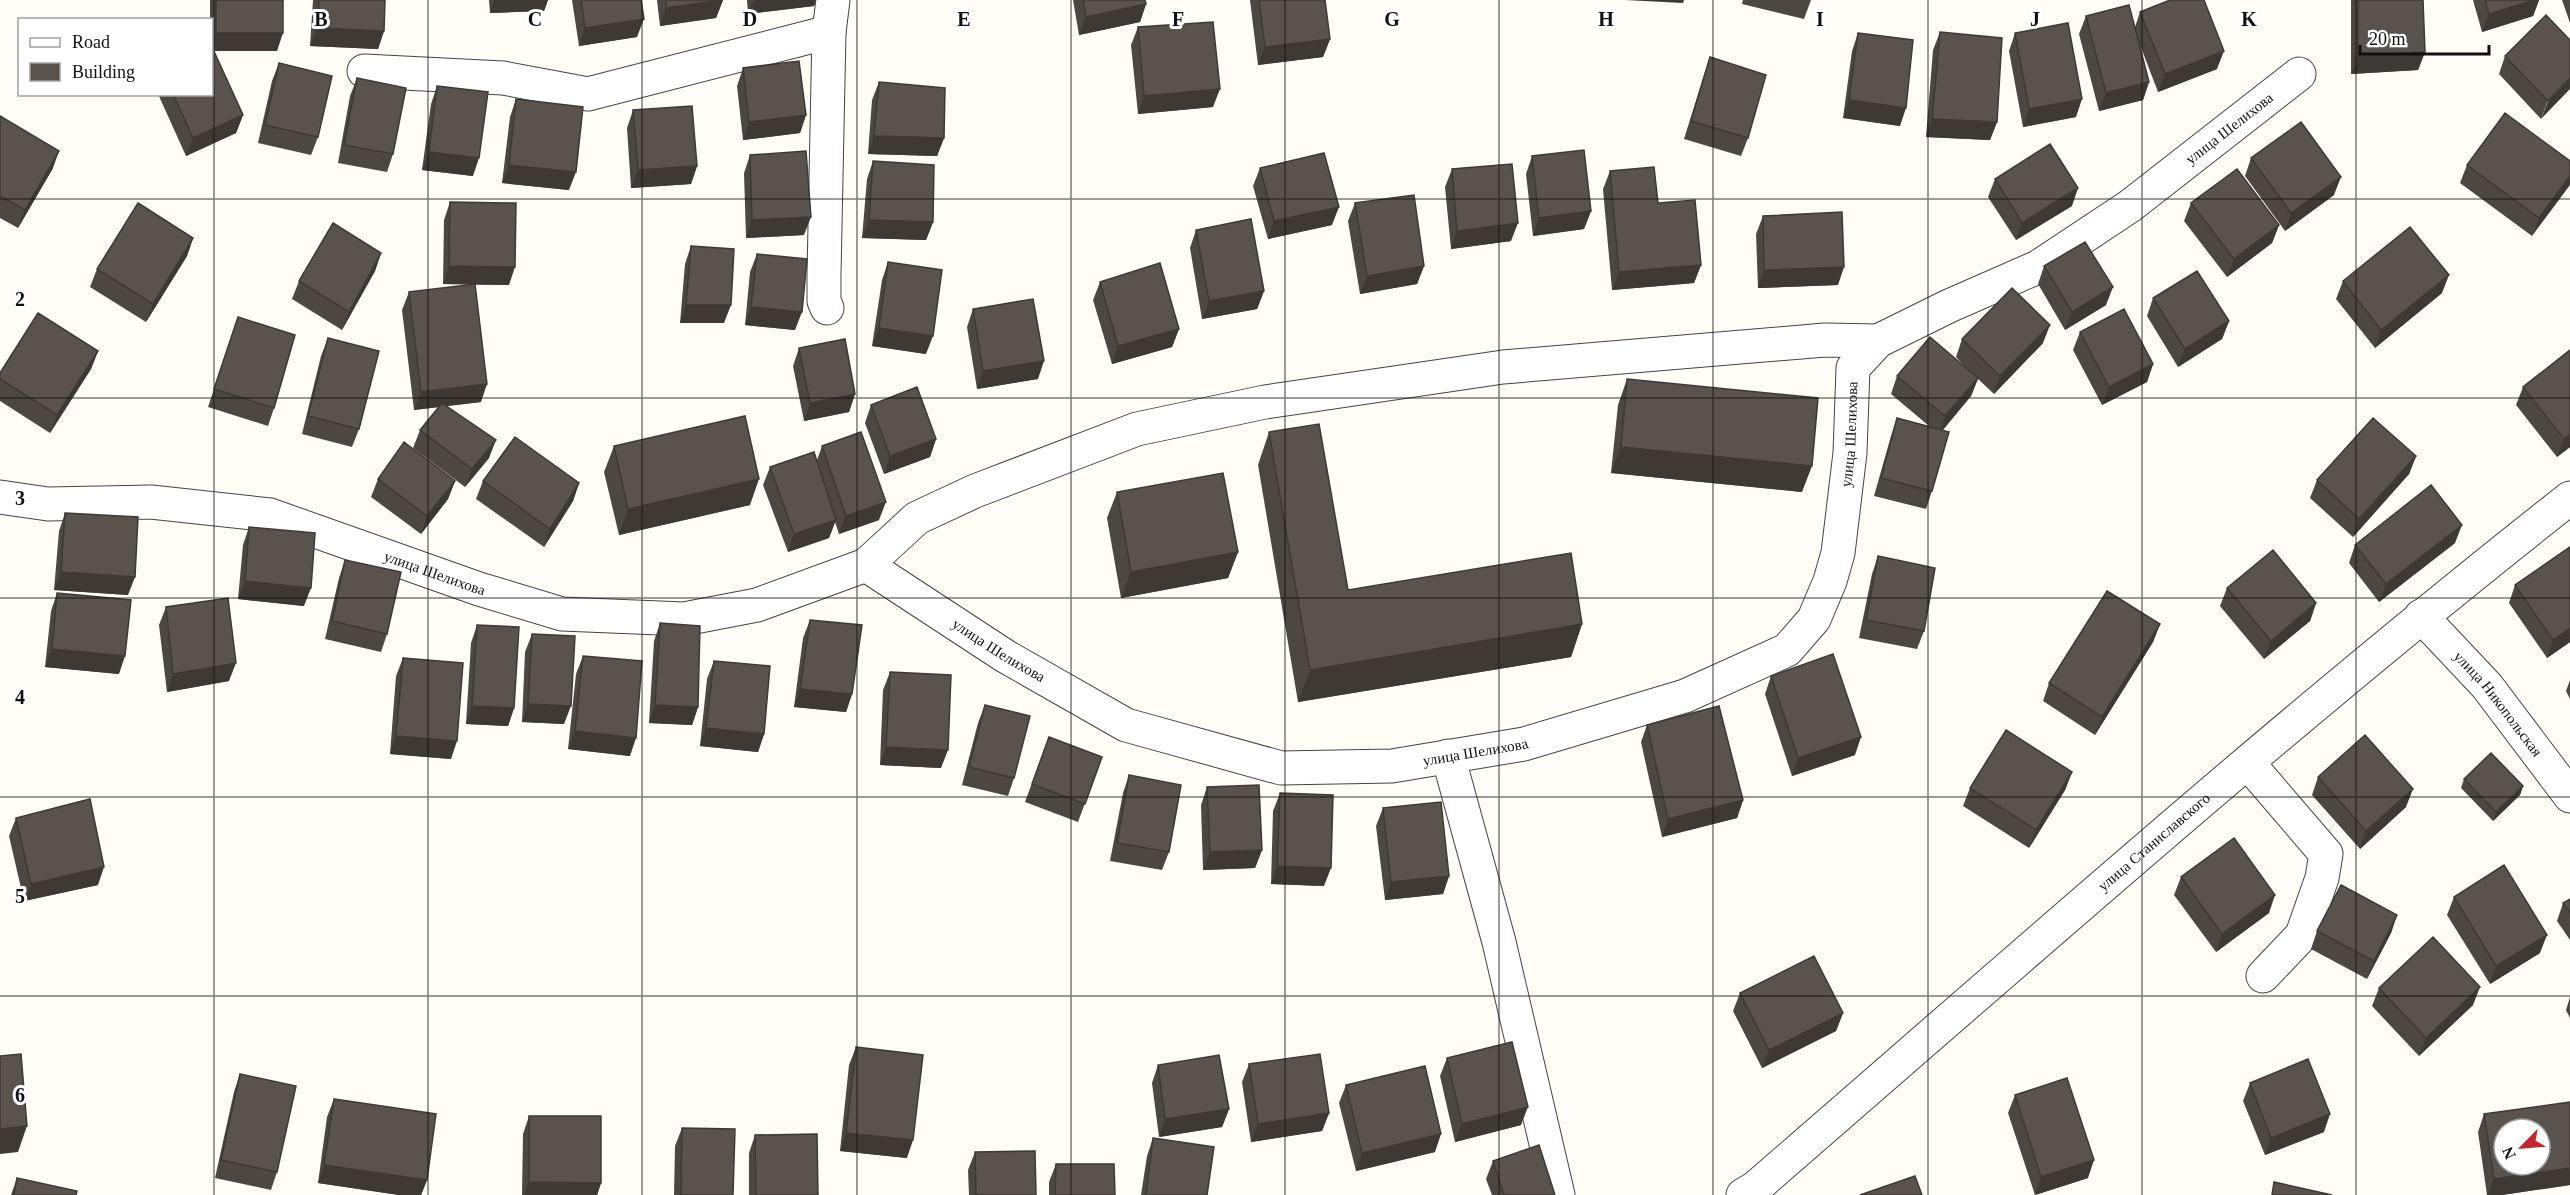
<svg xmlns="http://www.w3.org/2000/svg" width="2570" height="1195" viewBox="0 0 2570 1195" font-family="'Times New Roman',serif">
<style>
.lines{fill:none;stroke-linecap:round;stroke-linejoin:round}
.street-casing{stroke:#444;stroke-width:35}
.street{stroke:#fff;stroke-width:33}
.wall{fill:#4d4742}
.shaded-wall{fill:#3f3936}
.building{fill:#5a524d;stroke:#3f3936;stroke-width:1.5;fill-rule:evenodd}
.grid{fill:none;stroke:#111;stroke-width:1.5;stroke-opacity:0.55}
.labels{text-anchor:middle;stroke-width:6;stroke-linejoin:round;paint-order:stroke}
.street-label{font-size:15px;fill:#111;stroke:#fff}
.grid-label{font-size:20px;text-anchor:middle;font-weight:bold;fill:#111;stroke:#fff;stroke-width:6;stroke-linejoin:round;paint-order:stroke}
</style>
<rect width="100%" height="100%" fill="#fffdf5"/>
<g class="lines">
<!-- street casing -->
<g class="street-casing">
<g id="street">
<path d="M364 71 503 78 588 94 829 32"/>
<path d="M827 308 824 301V274L829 32 833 0"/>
<path id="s1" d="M0 497 48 504 151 502 270 515 479 589 562 614 684 619 757 605 866 565 1005 656 1126 725 1281 768 1392 766 1524 744 1685 696 1787 650 1814 619 1830 581 1838 553 1850 453 1853 368 1878 341 1949 306 2038 267 2130 206 2299 74"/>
<path d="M866 565 917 518 975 491 1137 429 1265 402 1503 367 1825 340 1878 341"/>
<path id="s2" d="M2421 616 2487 686 2570 796"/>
<path d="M1448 756 1499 942 1558 1195"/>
<path d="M2248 763 2326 854 2322 878 2302 935 2263 976"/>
<path id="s3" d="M1743 1195 1755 1188C2024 955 2290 718 2570 498"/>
</g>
</g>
<!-- street -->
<use href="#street" class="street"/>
</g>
<!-- wall -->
<path class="wall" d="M210 0H283L277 51H213L243 115 236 133 186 156 158 94H212V20H210Z
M313 0H385L384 31 378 49 310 46Z
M489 0H548L544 11 490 13Z
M572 0H641L637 37 579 46Z
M657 0H723L716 18 660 26Z
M747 0H816L814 6 748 14Z
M1073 0H1145L1146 4 1140 22 1079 35Z
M1250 0H1325L1330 39 1323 57 1258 65Z
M1743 0H1811L1804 19 1742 4Z
M2351 0H2423L2425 52 2418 70 2351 74Z
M2473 0H2539L2533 16 2482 32Z
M2562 0H2570V23Z
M2140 12 2217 69 2158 92 2140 45 2149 82 2143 100 2099 111 2079 34 2086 16 2135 27Z
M1138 27 1213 107 1138 114 1131 45Z
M1940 32 1997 122 1990 140 1926 137 1933 50Z
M1858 33 1900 126 1843 118 1852 51Z
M2015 33 2076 117 2023 127 2009 51Z
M2570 40 2541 119 2499 74 2505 56Z
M1710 57 1748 138 1741 156 1684 139 1704 75Z
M279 63 318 137 311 155 258 143 272 81Z
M743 68 806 115 800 133 743 140 737 86Z
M357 78 393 154 387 172 338 163 350 96Z
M879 82 944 138 937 156 868 154 872 100Z
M437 86 473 176 422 170 431 104Z
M516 99 569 190 502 183 510 117Z
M633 110 697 166 691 184 631 188 627 128Z
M0 116 53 168 18 228 0 218Z
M750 155 804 235 746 238 744 173Z
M1532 156 1591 211 1584 229 1533 236 1526 174Z
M2251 158 2334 195 2285 231 2245 176Z
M873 161 933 222 926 240 862 238 867 179Z
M2570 161 2532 236 2460 183 2467 165Z
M1260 168 1332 225 1268 239 1253 186Z
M1452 169 1511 241 1451 249 1445 187Z
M1610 171 1658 203 1701 265 1694 283 1612 290 1603 189Z
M1995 179 2072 206 2016 240 1988 197Z
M450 202 509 285 443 284 444 220Z
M1355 203 1424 266 1417 284 1360 294 1348 221Z
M2191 203 2279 225 2272 243 2227 277 2184 221Z
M1763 216 1838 285 1758 288 1756 234Z
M1196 230 1264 291 1257 309 1202 319 1190 248Z
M193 238 187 256 146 322 90 287 97 269Z
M691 246 724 323H680L685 264Z
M381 253 375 271 342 330 292 299 299 281Z
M757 254 795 330 745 325 750 272Z
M888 262 926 354 872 346 882 280Z
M2044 266 2106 305 2065 330 2038 284Z
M2343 281 2442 293 2375 348 2336 299Z
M1100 282 1179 329 1172 347 1112 364 1093 300Z
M409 292 481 402 447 406 489 458 465 487 413 448 420 430 439 407 414 410 402 310Z
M2153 298 2229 321 2222 339 2178 367 2147 316Z
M973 309 1038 379 977 389 967 327Z
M238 317 274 408 268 426 208 407Z
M2080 332 2153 364 2147 382 2102 405 2073 350Z
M328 338 359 429 352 447 302 434 321 356Z
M1962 339 2043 343 1994 394 1978 379 1971 396 1943 430 1932 491 1926 509 1874 496 1891 436 1897 418 1929 426 1891 394 1897 376 1967 369 1956 357Z
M799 348 855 394 849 412 804 421 793 366Z
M98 351 91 369 50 433 0 401V373Z
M1627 379 1802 492 1611 473 1618 405Z
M2523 387 2570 447 2557 457 2516 405Z
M871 405 936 439 930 457 884 474 865 423Z
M1269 432 1348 590 1582 624 1571 657 1298 702 1258 465Z
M614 446 750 505 619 535 604 472Z
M822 446 879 520 839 534 835 522 829 538 788 552 763 485 770 467 817 460Z
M2416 456 2409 474 2353 537 2310 498 2317 480Z
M378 479 455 481 448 499 421 534 371 497Z
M483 481 579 483 573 501 544 547 476 499Z
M1117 492 1238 552 1228 578 1121 598 1107 518Z
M65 513 128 595 54 590 59 531Z
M249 527 304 606 238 599 243 545Z
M2455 543 2379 602 2349 563 2355 545Z
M2570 547V642L2547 658 2509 603 2515 585Z
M1878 556 1924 631 1917 649 1859 638 1872 574Z
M345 560 387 634 381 652 325 639 339 578Z
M2227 588 2316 603 2310 621 2264 659 2220 606Z
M57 593 119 674 45 667 51 611Z
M166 607 229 681 167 692 159 625Z
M810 620 852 694 846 712 794 707 803 638Z
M660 623 698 707 692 725 649 723 654 641Z
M2160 624 2153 642 2095 735 2043 701 2049 683Z
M477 625 514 708 508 726 466 724 471 643Z
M532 634 564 724 522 722 525 652Z
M583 656 630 756 568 749 576 674Z
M403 658 451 759 390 754 396 676Z
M714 661 764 734 758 752 700 746 707 679Z
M890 672 941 768 880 765 883 690Z
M1771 676 1855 755 1792 776 1765 694Z
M2570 680V699L2566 691Z
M985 705 1014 778 1008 796 962 785 978 723Z
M1647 725 1743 800 1737 818 1662 837 1641 742Z
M1049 737 1102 757 1078 822 1025 802Z
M2072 772 2065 790 2029 848 1963 806 1970 788Z
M1129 775 1169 852 1162 870 1110 861 1123 793Z
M2318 777 2406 807 2360 849 2312 795Z
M2464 779 2523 786 2520 795 2493 821 2461 788Z
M1207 787 1262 850 1255 868 1203 870 1201 805Z
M1280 793 1324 886 1271 884 1273 811Z
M1383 808 1449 876 1443 894 1385 900 1376 826Z
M16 818 98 885 24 901 9 836Z
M2181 877 2269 913 2216 952 2174 895Z
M2454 897 2540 953 2490 984 2447 915Z
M2570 899V940L2557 921 2563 903Z
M2397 915 2391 933 2367 979 2311 949 2317 931Z
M2379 988 2473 1005 2419 1056 2372 1006Z
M1740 993 1843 1013 1836 1031 1762 1068 1733 1011Z
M2570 997V1018L2566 1010Z
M856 1047 907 1158 840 1151 849 1065Z
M1447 1058 1521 1125 1455 1142 1440 1076Z
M1249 1064 1329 1113 1322 1131 1251 1142 1242 1082Z
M1158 1065 1229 1109 1222 1127 1159 1137 1152 1083Z
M240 1074 277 1172 271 1190 215 1178 234 1092Z
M2250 1083 2324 1132 2265 1155 2243 1101Z
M1346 1085 1435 1152 1356 1171 1339 1103Z
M2015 1095 2088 1178 2035 1195 2008 1113Z
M334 1099 427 1180 421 1195H399L318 1183 327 1117Z
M2484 1114 2570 1185 2502 1195H2487L2478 1132Z
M529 1116 601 1183 597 1195H522L523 1134Z
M682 1128 733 1195H674L675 1146Z
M755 1135 818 1195H749V1153Z
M1153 1138 1207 1195H1141L1147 1156Z
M975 1152 1036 1195H969L968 1170Z
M1493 1161 1555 1195H1492L1486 1179Z
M1056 1164 1115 1195H1049V1182Z
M17 1178 76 1195H11Z"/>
<!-- shaded-wall -->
<path class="shaded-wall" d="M494 0H548L544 11 490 13Z
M723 0 716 18 660 26 666 8Z
M754 0H816L814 6 748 14Z
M1625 0H1684L1683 3Z
M2535 0H2539L2533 16 2482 32 2489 14Z
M1146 4 1140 22 1079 35 1086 17Z
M644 19 637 37 579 46 585 28Z
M317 28 384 31 378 49 310 46Z
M216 33H283L277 51H212V45Z
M1330 39 1323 57 1258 65 1265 47Z
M2224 51 2217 69 2158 92 2165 74Z
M2425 52 2418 70 2351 74 2358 56Z
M2570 78V89L2541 119 2548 101Z
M2149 82 2143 100 2099 111 2106 93Z
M1220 89 1213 107 1138 114 1144 96Z
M2082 99 2076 117 2023 127 2029 109Z
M1849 100 1906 108 1900 126 1843 118Z
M243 115 236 133 186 156 193 138Z
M806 115 800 133 743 140 749 122Z
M1932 119 1997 122 1990 140 1926 137Z
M874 136 944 138 937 156 868 154Z
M59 151 53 168 18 228 25 210Z
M429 152 479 158 473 176 422 170Z
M509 165 576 172 569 190 502 183Z
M697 166 691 184 631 188 638 170Z
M2570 176V185L2532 236 2539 218Z
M2341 177 2334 195 2285 231 2291 213Z
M2078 188 2072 206 2016 240 2022 223Z
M1339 207 1332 225 1268 239 1274 221Z
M1591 211 1584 229 1533 236 1539 218Z
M811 217 804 235 746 238 752 220Z
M869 220 933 222 926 240 862 238Z
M1518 223 1511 241 1451 249 1457 231Z
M2279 225 2272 243 2227 277 2234 259Z
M193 238 187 256 146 322 153 304Z
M381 253 375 271 342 330 349 312Z
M1701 265 1694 283 1612 290 1619 272Z
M449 266 515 267 509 285 443 284Z
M1424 266 1417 284 1360 294 1367 276Z
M1844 267 1838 285 1758 288 1764 270Z
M2449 275 2442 293 2375 348 2381 330Z
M2113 287 2106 305 2065 330 2072 312Z
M1264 291 1257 309 1202 319 1209 301Z
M686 305H731L724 323H680Z
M751 307 802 312 795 330 745 325Z
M2229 321 2222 339 2178 367 2185 349Z
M2050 325 2043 343 1994 394 2000 376Z
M879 328 933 336 926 354 872 346Z
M1179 329 1172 347 1112 364 1118 346Z
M98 351 91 369 50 433 57 415Z
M1044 361 1038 379 977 389 983 371Z
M2153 364 2147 382 2102 405 2109 387Z
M1978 378 1971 396 1939 434 1945 416Z
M487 384 481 402 414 410 421 392Z
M855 394 849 412 804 421 810 403Z
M2570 434V447L2557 457 2564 439Z
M936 439 930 457 884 474 890 456Z
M496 440 489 458 465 487 472 469Z
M1621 447 1812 466 1802 492 1611 473Z
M2416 456 2409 474 2353 537 2359 519Z
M759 479 750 505 619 535 628 509Z
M455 481 448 499 421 534 427 516Z
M579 483 573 501 544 547 550 529Z
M886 502 879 520 839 534 846 516Z
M836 520 829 538 788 552 794 534Z
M2462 525 2455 543 2379 602 2386 584Z
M1238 552 1228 578 1121 598 1131 572Z
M61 572 135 577 128 595 54 590Z
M245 581 311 588 304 606 238 599Z
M2316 603 2310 621 2264 659 2271 641Z
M1582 624 1571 657 1298 702 1310 670Z
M2160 624 2153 642 2095 735 2102 717Z
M2570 628V642L2547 658 2553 640Z
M52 649 125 656 119 674 45 667Z
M236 663 229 681 167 692 173 674Z
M800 689 852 694 846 712 794 707Z
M528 704 571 706 564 724 522 722Z
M655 705 698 707 692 725 649 723Z
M472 706 514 708 508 726 466 724Z
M706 728 764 734 758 752 700 746Z
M575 731 636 738 630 756 568 749Z
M396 736 457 741 451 759 390 754Z
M1861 737 1855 755 1792 776 1798 758Z
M886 747 948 750 941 768 880 765Z
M2072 772 2065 790 2029 848 2036 830Z
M2523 786 2520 795 2493 821 2496 812Z
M2413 789 2406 807 2360 849 2366 831Z
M1743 800 1737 818 1662 837 1668 819Z
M1262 850 1255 868 1203 870 1210 852Z
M1277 866 1331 868 1324 886 1271 884Z
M104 867 98 885 24 901 31 884Z
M1449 876 1443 894 1385 900 1391 882Z
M2275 895 2269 913 2216 952 2222 934Z
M2397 915 2391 933 2367 979 2374 961Z
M2547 935 2540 953 2490 984 2496 966Z
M2480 987 2473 1005 2419 1056 2426 1038Z
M1843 1013 1836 1031 1762 1068 1769 1050Z
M1528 1107 1521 1125 1455 1142 1462 1124Z
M1229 1109 1222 1127 1159 1137 1165 1119Z
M1329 1113 1322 1131 1251 1142 1258 1124Z
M2330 1114 2324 1132 2265 1155 2271 1138Z
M27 1126 18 1152 0 1154V1129Z
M846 1133 913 1140 907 1158 840 1151Z
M1441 1134 1435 1152 1356 1171 1362 1153Z
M2094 1160 2088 1178 2035 1195 2041 1177Z
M324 1165 427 1180 421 1195H399L318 1183Z
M2570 1168V1185L2502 1195H2488L2494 1179Z
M529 1182 601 1183 597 1195H524Z"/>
<!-- building -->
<path class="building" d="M216 0H283V33H216Z
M319 0H385L384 31 317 28Z
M581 0H641L644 19 585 28Z
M666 0H722L666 8Z
M1083 0H1145L1146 4 1086 17Z
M1259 0H1325L1330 39 1265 47Z
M2170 0H2204L2224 51 2165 74 2140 12Z
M2358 0H2423L2425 52 2358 56Z
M2485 0H2535L2489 14Z
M2129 5 2149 82 2106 93 2086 16Z
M2546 15 2570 40V78L2548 101 2505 56Z
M1213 22 1220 89 1144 96 1138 27Z
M2068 23 2082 99 2029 109 2015 33Z
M1940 32 2002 38 1997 122 1932 119Z
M1858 33 1913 40 1906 108 1849 100Z
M212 47 243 115 193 138 173 94H212Z
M1710 57 1766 75 1748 138 1691 121Z
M799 61 806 115 749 122 743 68Z
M279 63 332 76 318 137 265 125Z
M357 78 406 88 393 154 344 145Z
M879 82 945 88 944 138 874 136Z
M437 86 488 92 479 158 429 152Z
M516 99 583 107 576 172 509 165Z
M692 106 697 166 638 170 633 110Z
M2505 113 2570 161V176L2539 218 2467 165Z
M0 116 59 151 25 210 0 196Z
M2301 122 2341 177 2291 213 2251 158Z
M2050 144 2078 188 2022 223 1995 179Z
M1584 150 1591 211 1539 218 1532 156Z
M806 151 811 217 752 220 750 155Z
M1324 153 1339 207 1274 221 1260 168Z
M873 161 934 165 933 222 869 220Z
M1512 164 1518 223 1457 231 1452 169Z
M1654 167 1658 203 1695 200 1701 265 1619 272 1610 171Z
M2237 169 2279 225 2234 259 2191 203Z
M1414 195 1424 266 1367 276 1355 203Z
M450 202 516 203 515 267 449 266Z
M138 203 193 238 153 304 97 269Z
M1842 212 1844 267 1764 270 1763 216Z
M1251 219 1264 291 1209 301 1196 230Z
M333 223 381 253 349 312 299 281Z
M2410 227 2449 275 2381 330 2343 281Z
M2085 242 2113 287 2072 312 2044 266Z
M691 246 734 249 731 305H686Z
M757 254 807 259 802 312 751 307Z
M888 262 942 270 933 336 879 328Z
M1160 263 1179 329 1118 346 1100 282Z
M2197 271 2229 321 2185 349 2153 298Z
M475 284 487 384 421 392 409 292Z
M2012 288 2050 325 2000 376 1962 339Z
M1033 299 1044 361 983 371 973 309Z
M2124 309 2153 364 2109 387 2080 332Z
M38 313 98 351 57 415 0 379V373Z
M238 317 295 335 274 408 214 389Z
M1930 337 1978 378 1945 416 1897 376Z
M328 338 379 351 359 429 308 416Z
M845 339 855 394 810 403 799 348Z
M2570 350V434L2564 439 2523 387Z
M1627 379 1818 398 1812 466 1621 447Z
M917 387 936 439 890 456 871 405Z
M442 403 496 440 472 469 420 430Z
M745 416 759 479 628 509 614 446Z
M1897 418 1949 432 1932 491 1881 478Z
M2373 418 2416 456 2359 519 2317 480Z
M1319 424 1348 590 1571 553 1582 624 1310 670 1269 432Z
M861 432 886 502 846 516 822 446Z
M515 437 579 483 550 529 483 481Z
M404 442 455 481 427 516 378 479Z
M814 452 836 520 794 534 770 467Z
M1223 473 1238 552 1131 572 1117 492Z
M2431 485 2462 525 2386 584 2355 545Z
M65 513 138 517 135 577 61 572Z
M249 527 315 533 311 588 245 581Z
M2570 547V628L2553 640 2515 585Z
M2273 550 2316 603 2271 641 2227 588Z
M1878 556 1935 568 1924 631 1866 620Z
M345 560 401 572 387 634 332 621Z
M2107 591 2160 624 2102 717 2049 683Z
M57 593 131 600 125 656 52 649Z
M228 598 236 663 173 674 166 607Z
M810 620 862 625 852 694 800 689Z
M660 623 700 626 698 707 655 705Z
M477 625 519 627 514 708 472 706Z
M532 634 575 636 571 706 528 704Z
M1833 654 1861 737 1798 758 1771 676Z
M583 656 642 661 636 738 575 731Z
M403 658 463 663 457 741 396 736Z
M714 661 770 666 764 734 706 728Z
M890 672 951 675 948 750 886 747Z
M985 705 1030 716 1014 778 969 767Z
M1719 706 1743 800 1668 819 1647 725Z
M2006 730 2072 772 2036 830 1970 788Z
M2365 735 2413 789 2366 831 2318 777Z
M1049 737 1102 757 1085 804 1032 784Z
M2491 753 2523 786 2496 812 2464 779Z
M1129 775 1181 785 1169 852 1117 843Z
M1259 785 1262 850 1210 852 1207 787Z
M1280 793 1333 795 1331 868 1277 866Z
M90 799 104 867 31 884 16 818Z
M1441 802 1449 876 1391 882 1383 808Z
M2234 838 2275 895 2222 934 2181 877Z
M2504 865 2547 935 2496 966 2454 897Z
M2341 885 2397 915 2374 961 2317 931Z
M2570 899V913L2563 903Z
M2433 937 2480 987 2426 1038 2379 988Z
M1814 956 1843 1013 1769 1050 1740 993Z
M1512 1042 1528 1107 1462 1124 1447 1058Z
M856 1047 923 1055 913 1140 846 1133Z
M21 1054 27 1126 0 1129V1056Z
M1320 1054 1329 1113 1258 1124 1249 1064Z
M1219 1055 1229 1109 1165 1119 1158 1065Z
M2308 1059 2330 1114 2271 1138 2250 1083Z
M1425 1066 1441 1134 1362 1153 1346 1085Z
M240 1074 296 1086 277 1172 221 1160Z
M2067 1078 2094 1160 2041 1177 2015 1095Z
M334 1099 436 1114 427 1180 324 1165Z
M2570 1102V1168L2494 1179 2484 1114ZM2504 1129H2540V1165H2504Z
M529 1116H601V1183L529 1182Z
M682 1128 735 1129 733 1195H681Z
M817 1134 818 1195H756L755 1135Z
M1153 1138 1214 1147 1207 1195H1146Z
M1539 1145 1555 1195H1504L1493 1161Z
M1035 1151 1036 1195H976L975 1152Z
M1056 1164H1114L1115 1195H1055Z
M1915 1176 1922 1195H1860Z
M17 1178 77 1191 76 1195H14Z
M2274 1182 2332 1195H2272Z"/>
<!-- grid -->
<path class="grid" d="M214 0V1195M428 0V1195M642 0V1195M857 0V1195M1071 0V1195M1285 0V1195M1499 0V1195M1713 0V1195M1928 0V1195M2142 0V1195M2356 0V1195M0 199H2570M0 398H2570M0 598H2570M0 797H2570M0 996H2570"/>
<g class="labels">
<!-- street labels -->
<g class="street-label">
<text dy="5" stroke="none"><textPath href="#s1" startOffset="2630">улица Шелихова</textPath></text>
<text dy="5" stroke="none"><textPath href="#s1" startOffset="2114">улица Шелихова</textPath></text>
<text dy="5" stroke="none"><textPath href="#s1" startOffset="446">улица Шелихова</textPath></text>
<text dy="5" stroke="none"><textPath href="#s1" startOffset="1050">улица Шелихова</textPath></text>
<text dy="5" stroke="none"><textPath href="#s2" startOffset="117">улица Никопольская</textPath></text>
<text dy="5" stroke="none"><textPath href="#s1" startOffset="1554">улица Шелихова</textPath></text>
<text dy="5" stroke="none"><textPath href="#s3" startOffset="542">улица Станиславского</textPath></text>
</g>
</g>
<g class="grid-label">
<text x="321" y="26">B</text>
<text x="535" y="26">C</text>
<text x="750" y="26">D</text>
<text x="964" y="26">E</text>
<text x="1178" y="26">F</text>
<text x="1392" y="26">G</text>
<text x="1606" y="26">H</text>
<text x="1820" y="26">I</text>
<text x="2035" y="26">J</text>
<text x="2249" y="26">K</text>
<text x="20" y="306">2</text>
<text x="20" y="505">3</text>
<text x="20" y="704">4</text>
<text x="20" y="903">5</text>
<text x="20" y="1102">6</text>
</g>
<!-- legend -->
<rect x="18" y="18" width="195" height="78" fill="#ffffff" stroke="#a0a0a0" stroke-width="1.5"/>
<rect x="30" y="38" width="30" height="9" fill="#ffffff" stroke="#a0a0a0" stroke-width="1.5"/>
<text x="72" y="48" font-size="18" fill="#111111">Road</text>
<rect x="30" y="63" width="30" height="18" fill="#5a524d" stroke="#a0a0a0" stroke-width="1.5"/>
<text x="72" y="78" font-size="18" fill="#111111">Building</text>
<!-- north arrow -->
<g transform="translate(2522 1147) rotate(245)"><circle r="28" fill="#ffffff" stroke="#a0a0a0" stroke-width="1.5"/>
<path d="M0-4.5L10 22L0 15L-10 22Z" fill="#c4262e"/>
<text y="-9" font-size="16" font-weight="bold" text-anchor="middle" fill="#111111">N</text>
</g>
<!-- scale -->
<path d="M2360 45v9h129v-9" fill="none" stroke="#111111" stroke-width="3"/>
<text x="2369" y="45" font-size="18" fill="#111111" stroke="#ffffff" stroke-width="4.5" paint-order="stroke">20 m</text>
</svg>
